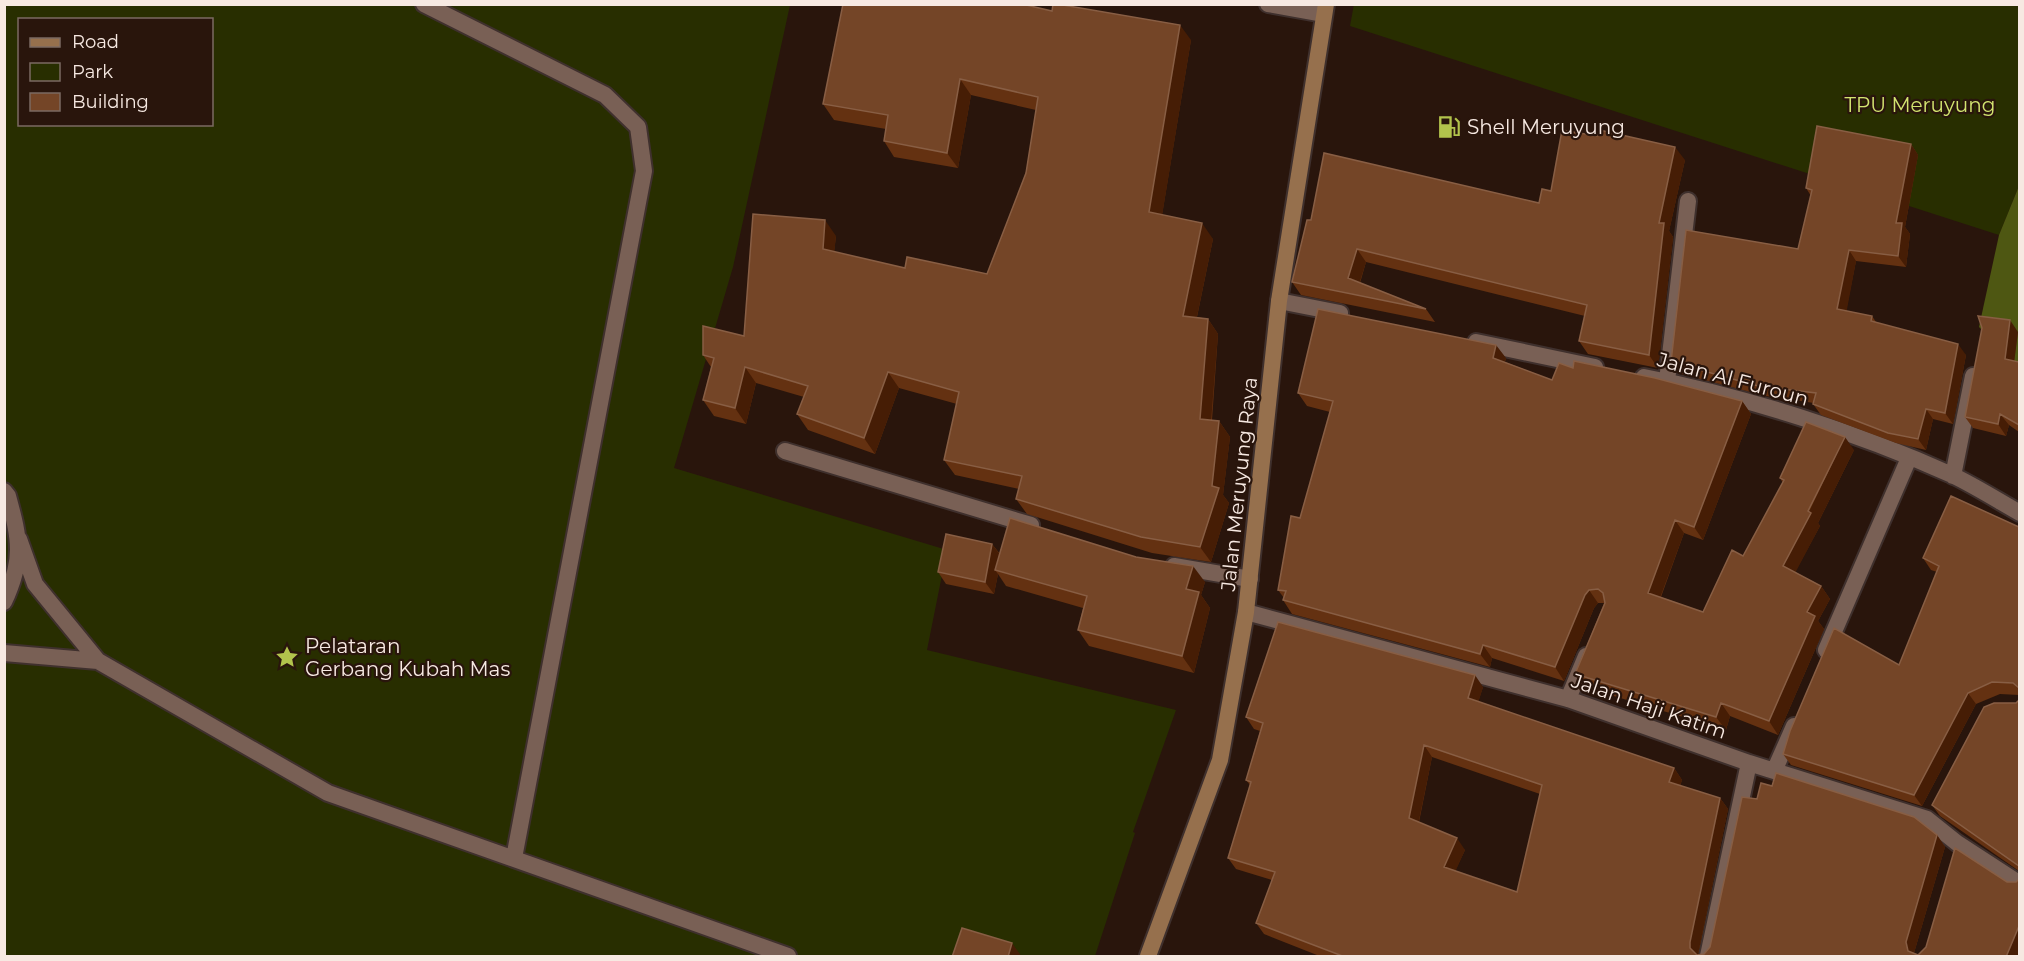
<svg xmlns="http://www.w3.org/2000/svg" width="2024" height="961" viewBox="0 0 2024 961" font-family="Montserrat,sans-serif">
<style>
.green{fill:#282e00;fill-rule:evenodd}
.forest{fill:#4e5712}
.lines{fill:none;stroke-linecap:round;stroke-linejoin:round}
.service-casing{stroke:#3f302d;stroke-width:20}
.minor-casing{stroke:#3f302d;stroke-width:20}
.secondary-casing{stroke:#3f302d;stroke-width:20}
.service{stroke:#796055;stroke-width:16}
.minor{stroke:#796055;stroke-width:16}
.secondary{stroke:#96704d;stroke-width:16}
.wall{fill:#643111;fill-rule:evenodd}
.shaded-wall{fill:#461d05}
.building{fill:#744527;stroke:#885e44;stroke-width:1.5;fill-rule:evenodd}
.labels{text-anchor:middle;stroke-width:4.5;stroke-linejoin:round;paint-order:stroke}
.park-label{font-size:20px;fill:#d3e470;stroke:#29150c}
.poi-label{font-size:20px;fill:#f7e9e2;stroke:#29150c;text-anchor:start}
.street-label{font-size:20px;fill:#f7e9e2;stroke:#29150c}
</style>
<rect width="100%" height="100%" fill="#29150c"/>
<!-- green -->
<path class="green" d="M1354 4 2019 5V186L1999 235 1350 26Z
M5 5H790L733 267 674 468 947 550 927 650 1176 710 1133 832 1135 833 1095 956H5ZM20 20H212V124H20Z"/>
<!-- forest -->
<path class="forest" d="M2019 186V366L1979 327 1999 235Z"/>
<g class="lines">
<!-- service casing -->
<g class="service-casing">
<path id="service" d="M424 4 605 95 638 127 644 171 514 858
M4 491 8 496C20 540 24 559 4 602
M19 539 35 584 98 661 328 793 788 956
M4 653 98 661"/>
</g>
<!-- minor casing -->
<g class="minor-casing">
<path id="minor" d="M1268 4 1324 14
M1279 301 1340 313
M1476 342 1595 367
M1644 377C1744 396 1859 433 1952 475 1975 486 1997 500 2020 513
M1667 381 1688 201
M785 451 1031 525
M1953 476 1973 376
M1174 566 1250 579
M1246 612 1568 699 1749 763 1927 819 1957 843 2020 884
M1826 650 1909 458
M1568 699 1586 656
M1775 769 1794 726
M1708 956 1749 763"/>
</g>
<!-- secondary casing -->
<g class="secondary-casing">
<path id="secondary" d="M1148 956 1220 760 1246 612 1279 301 1326 4"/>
</g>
<!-- service -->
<use href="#service" class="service"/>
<!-- minor -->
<use href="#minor" class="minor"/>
<!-- secondary -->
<use href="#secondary" class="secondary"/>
</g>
<!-- wall -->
<path class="wall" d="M843 4 1191 40 1162 215 1213 239 1197 317 1208 319 1218 334 1212 420 1219 421 1230 437 1223 495 1229 503 1211 562 1152 553 1027 514 1016 499 1019 489 955 475 944 460 957 404 899 388 875 454 808 430 797 414 804 397 756 383 746 424 714 416 703 400 711 367 703 355 744 336 836 236 834 252 905 268 987 274 1026 173 1036 110 971 95 958 168 894 157 884 141 886 129 834 120 823 104Z
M1911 144 1918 155 1905 227 1910 234 1906 267 1856 261 1846 311 1872 316 1876 322 1966 355 1953 424 1933 419 1926 450 1896 443 1821 415 1813 404 1814 403 1766 396 1678 373 1671 362 1798 249 1811 196 1806 188Z
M1685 160 1669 231 1673 237 1658 368 1588 354 1579 341 1585 316 1366 262 1360 283 1426 309 1435 322 1301 295 1292 282 1311 220 1539 203 1551 191Z
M2018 332 2014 361 2019 362V432L2009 425 2006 436 1973 428 1965 417Z
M1506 358 1505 362 1552 380 1573 368 1742 401 1751 414 1703 540 1684 533 1661 597 1703 612 1743 556 1783 483 1780 478 1854 450 1818 523 1820 526 1795 572 1821 586 1830 599 1818 621 1824 629 1778 735 1730 716 1726 730 1584 687 1575 674 1604 603H1598L1594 608 1564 681 1492 658 1490 667 1292 614 1283 600 1284 598 1278 590 1300 518 1330 412 1307 406 1298 393Z
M2019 527V695L2000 694 1976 704 1922 806 1791 765 1783 754 1899 665 1937 572 1931 570 1923 558Z
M992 544 1000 554 1205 582 1201 595 1210 608 1194 673 1089 646 1078 630 1083 608 1006 586 998 574 994 594 946 584 938 572Z
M1483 687 1478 702 1674 768 1682 780 1680 786 1720 798 1728 809 1698 955 1704 954 1937 835 1945 847 1914 953 1918 955 2007 882H2016L2019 879V957H1322L1264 934 1256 923 1272 880 1236 869 1228 858 1250 785 1246 780 1260 731 1254 729 1246 717ZM1432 757 1540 794 1517 892 1455 871 1465 850 1419 822Z
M2019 700V871L1940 816 1932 805Z"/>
<!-- shaded-wall -->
<path class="shaded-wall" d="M1180 25 1191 40 1160 228 1149 212Z
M960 79 971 95 958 168 947 153Z
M1911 144 1918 155 1905 227 1910 234 1906 267 1898 256 1896 223Z
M1675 147 1685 160 1669 231 1673 237 1658 368 1649 355 1659 223Z
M825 220 836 236 833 264 823 249Z
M1202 223 1213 239 1194 331 1183 316Z
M1357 249 1366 262 1357 291 1348 278Z
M1849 250 1856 261 1845 320 1837 309Z
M1208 319 1218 334 1210 434 1200 419Z
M2010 320 2018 332 2013 371 2005 359Z
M1958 344 1966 355 1953 424 1945 413Z
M1496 345 1506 358 1502 371 1493 358Z
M745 367 756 383 746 424 735 408Z
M888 372 899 388 875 454 864 438Z
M1742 401 1751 414 1703 540 1694 527Z
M1926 409 1933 419 1926 450 1918 439Z
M2000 414 2009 425 2006 436 1998 424Z
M1219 421 1230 437 1223 495 1229 503 1211 562 1200 547 1212 486Z
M1845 437 1854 450 1818 523 1820 526 1792 579 1783 566Z
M1675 520 1684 533 1657 606 1648 593Z
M992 544 1001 556 995 570 998 574 994 594 985 582Z
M1193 566 1205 582 1201 595 1210 608 1194 673 1182 656 1186 589Z
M1821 586 1830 599 1818 621 1824 629 1778 735 1769 721 1807 612Z
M1589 590 1598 603 1594 608 1564 681 1555 667 1585 595Z
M1483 645 1492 658 1490 667 1480 654Z
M1475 675 1483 687 1476 710 1468 698Z
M1968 693 1976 704 1922 806 1914 795Z
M1721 703 1730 716 1726 730 1716 717Z
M1424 745 1432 757 1417 830 1409 818Z
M1674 768 1682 780 1677 794 1669 782Z
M1720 798 1728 809 1698 954V957L1690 948V942Z
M1937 835 1945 847 1914 953 1908 951 1906 942Z
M1457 838 1465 850 1452 879 1444 867Z
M2019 926V957H2006Z
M1012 943 1022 957H1008Z"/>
<!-- building -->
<path class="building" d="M843 4H1022L1052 11 1053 4H1057L1180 25 1149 212 1202 223 1183 316 1208 319 1200 419 1219 421 1212 486 1219 488 1200 547 1141 537 1016 499 1022 476 944 460 959 392 888 372 864 438 797 414 808 386 745 367 735 408 703 400 714 358 703 355V326L744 336 753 214 825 220 823 249 905 268 907 257 987 274 1026 173 1038 97 960 79 947 153 884 141 888 115 823 104Z
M1817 126 1911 144 1896 223H1902L1898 256 1849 250 1837 309 1872 316 1871 321 1958 344 1945 413 1926 409 1918 439 1888 433 1813 404 1816 393 1758 386 1671 362 1686 230 1798 249 1812 190 1806 188Z
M1562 130 1597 136 1599 130 1675 147 1659 223H1664L1649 355 1579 341 1587 305 1357 249 1348 278 1426 309 1292 282 1307 220H1311L1324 153 1539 203 1542 189 1551 191Z
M1318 309 1496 345 1493 358 1552 380 1559 363 1573 368 1574 361 1655 378 1742 401 1694 527 1675 520 1648 593 1703 612 1732 550 1743 556 1784 480 1780 478 1806 422 1845 437 1808 511 1811 513 1783 566 1821 586 1807 612 1815 616 1769 721 1721 703 1716 717 1575 674 1605 603 1603 593 1598 589 1589 590 1585 595 1555 667 1483 645 1480 654 1283 600 1286 591 1278 590 1291 516 1300 518 1333 401 1298 393Z
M1978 316 2010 320 2005 359 2019 362V425L2000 414 1998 424 1965 417 1982 328Z
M1951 496 2019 527V688L2013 683 1992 682 1968 693 1914 795 1783 754 1790 731 1834 628 1899 665 1939 566 1923 558Z
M1010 518 1136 557 1193 566 1186 589 1199 592 1182 656 1078 630 1087 596 995 570Z
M946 534 992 544 985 582 938 572Z
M1278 622 1475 675 1468 698 1674 768 1669 782 1720 798 1690 942V948L1697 955 1704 954 1710 947 1742 797 1757 799 1761 783 1772 786 1776 773 1914 817 1937 835 1906 942 1908 951 1918 955 1926 947 1955 848 2007 882H2016L2019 879V926L2006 957H1345L1256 923 1275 872 1228 858 1251 782 1246 780 1263 723 1246 717ZM1424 745 1542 785 1517 892 1444 867 1457 838 1409 818Z
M2019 700V866L1932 805 1984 707 1994 703H2016Z
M962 928 1012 943 1008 957H952Z"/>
<!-- icons -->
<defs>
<g id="fuel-bare" transform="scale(1.8)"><path d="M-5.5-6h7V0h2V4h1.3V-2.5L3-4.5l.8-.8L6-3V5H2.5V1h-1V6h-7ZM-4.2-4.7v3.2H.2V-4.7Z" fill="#b2c34c" stroke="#29150c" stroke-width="2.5" paint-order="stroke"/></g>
<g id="sight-bare" transform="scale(1.8)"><path d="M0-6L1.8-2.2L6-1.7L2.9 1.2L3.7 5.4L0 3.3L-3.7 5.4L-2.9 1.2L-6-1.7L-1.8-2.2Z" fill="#b2c34c" stroke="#29150c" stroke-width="2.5" paint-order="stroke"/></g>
</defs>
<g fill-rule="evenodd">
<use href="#fuel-bare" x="1449" y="127"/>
<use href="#sight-bare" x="287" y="657"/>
</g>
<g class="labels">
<!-- park labels -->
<g class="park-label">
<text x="1920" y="112">TPU Meruyung</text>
</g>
<!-- poi labels -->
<g class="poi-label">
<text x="1467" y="134">Shell Meruyung</text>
<text x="305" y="653">Pelataran<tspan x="305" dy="23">Gerbang Kubah Mas</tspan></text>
</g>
<!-- street labels -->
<g class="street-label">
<text transform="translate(1733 379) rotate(15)" y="7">Jalan Al Furoun</text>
<text transform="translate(1239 484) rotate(-84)" y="7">Jalan Meruyung Raya</text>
<text transform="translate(1649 706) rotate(19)" y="7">Jalan Haji Katim</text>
</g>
</g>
<!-- border -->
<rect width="2024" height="961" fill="none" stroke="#f7e9e2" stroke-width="12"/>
<!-- legend -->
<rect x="18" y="18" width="195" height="108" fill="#29150c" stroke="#7b6a62" stroke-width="1.5"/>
<rect x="30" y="38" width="30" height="9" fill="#96704d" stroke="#7b6a62" stroke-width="1.5"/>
<text x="72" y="48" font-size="18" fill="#f7e9e2">Road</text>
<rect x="30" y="63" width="30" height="18" fill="#282e00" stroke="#7b6a62" stroke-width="1.5"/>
<text x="72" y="78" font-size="18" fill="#f7e9e2">Park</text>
<rect x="30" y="93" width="30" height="18" fill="#744527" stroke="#7b6a62" stroke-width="1.5"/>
<text x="72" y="108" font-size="18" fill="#f7e9e2">Building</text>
</svg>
